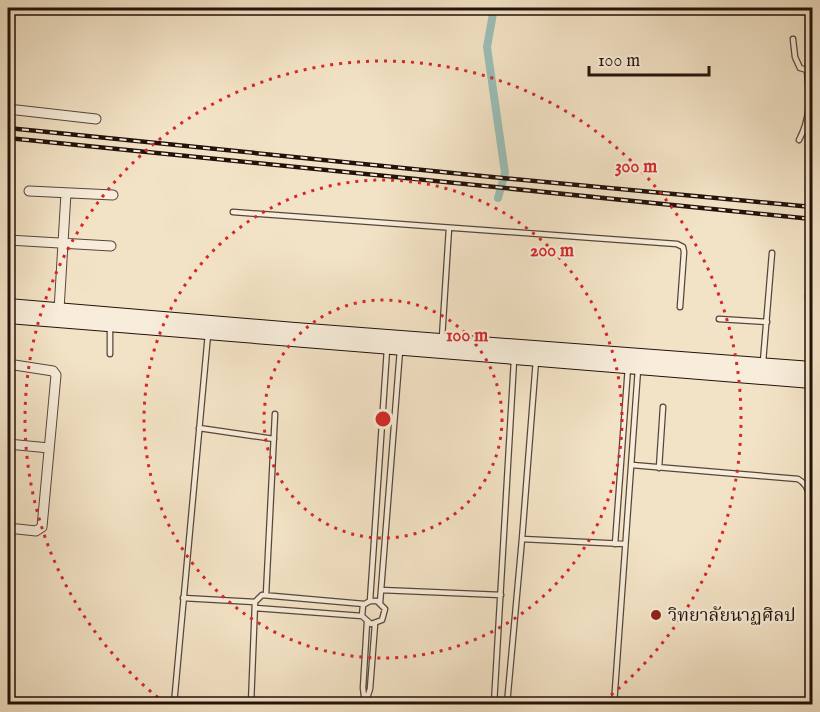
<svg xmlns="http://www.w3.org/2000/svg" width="820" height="712" viewBox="0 0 820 712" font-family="'IM FELL English','Noto Serif Thai',serif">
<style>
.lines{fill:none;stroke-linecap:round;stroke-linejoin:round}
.canal{stroke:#9bbeb7;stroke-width:8}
.lane-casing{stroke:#56463a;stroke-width:7}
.street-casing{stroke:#56463a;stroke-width:11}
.secondary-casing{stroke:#22120b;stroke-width:16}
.lane{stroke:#f7edda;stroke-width:4.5}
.street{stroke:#f7edda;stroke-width:9}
.secondary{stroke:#f7edda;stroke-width:14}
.rail-casing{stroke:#22120b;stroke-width:4.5}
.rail{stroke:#f7edda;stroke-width:2;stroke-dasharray:7;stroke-linecap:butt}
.ring{fill:none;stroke:#d62828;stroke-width:3;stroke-dasharray:3 6}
.poi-dot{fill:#8f2418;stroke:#f7edda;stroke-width:2}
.labels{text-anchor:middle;stroke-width:4.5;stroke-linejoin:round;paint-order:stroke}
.poi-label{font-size:18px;fill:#22120b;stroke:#f7edda;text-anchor:start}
.centre{fill:#d62828;stroke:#f7edda;stroke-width:3}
.ring-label{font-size:18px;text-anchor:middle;font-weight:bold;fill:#d62828;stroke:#f7edda;stroke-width:4.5;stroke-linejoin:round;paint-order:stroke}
</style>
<rect width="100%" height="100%" fill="#f3e3c6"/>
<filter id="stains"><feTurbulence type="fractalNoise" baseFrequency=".00333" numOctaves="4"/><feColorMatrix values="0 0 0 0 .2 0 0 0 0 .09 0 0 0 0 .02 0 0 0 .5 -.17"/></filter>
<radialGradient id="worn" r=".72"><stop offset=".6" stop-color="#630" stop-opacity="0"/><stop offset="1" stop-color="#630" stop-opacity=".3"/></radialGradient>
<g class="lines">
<!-- canal -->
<path class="canal" d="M494 8 487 47 505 173 498 198"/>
<!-- lane casing -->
<g class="lane-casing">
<path id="lane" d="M793 39 795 57 800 68 807 70
M799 140C812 115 809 97 807 70H812
M233 212 677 244 683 247 684 252 680 307
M808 296H812
M719 319 767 322
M442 338 449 228
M110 354V327
M763 362 772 253
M199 428 274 439
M632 465 798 479C815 488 811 515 812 532
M659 468 663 407
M522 539 536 360
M615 544 628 367
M381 590 501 595
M266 595 275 414
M183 598 255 602
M370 601 387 349
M380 603 400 350
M255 608 362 616 371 624 382 620 385 609 377 601H370L363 605 362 616
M366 701 370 689 375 624
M174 704 208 334
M251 704 255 602 262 595 364 604
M365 704 363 688 367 622
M494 704 514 360
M507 704 522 539 625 544
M614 704 638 369"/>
</g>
<!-- street casing -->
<g class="street-casing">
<path id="street" d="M8 109 96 119
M29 191 113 195
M8 240 111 246
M59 310 66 193
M8 364 53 371 56 375 42 527 36 531 8 528
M8 444 49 448"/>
</g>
<!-- secondary casing -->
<g class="secondary-casing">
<path id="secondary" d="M8 306 295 330 812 369
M8 316 812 381"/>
</g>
<!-- lane -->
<use href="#lane" class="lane"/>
<!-- street -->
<use href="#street" class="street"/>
<!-- secondary -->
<use href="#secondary" class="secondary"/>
<!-- rail casing -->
<g class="rail-casing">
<path id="rail" d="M8 128 492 177 812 207
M8 138 812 219"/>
</g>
<!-- rail -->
<use href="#rail" class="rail"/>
</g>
<!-- distance rings -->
<g class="ring">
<circle cx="383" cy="419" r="119"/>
<circle cx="383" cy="419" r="239"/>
<path d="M165 703A358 358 0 1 1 601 703"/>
</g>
<!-- markers -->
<circle class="poi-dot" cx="656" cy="615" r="6"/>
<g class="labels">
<!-- poi labels -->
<g class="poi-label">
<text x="668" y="621">วิทยาลัยนาฏศิลป</text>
</g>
</g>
<circle cx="383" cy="419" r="9" class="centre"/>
<g class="ring-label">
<text x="636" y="172">300 m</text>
<text x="552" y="256">200 m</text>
<text x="467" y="341">100 m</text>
</g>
<!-- margin -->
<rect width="820" height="712" fill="none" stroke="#f3e3c6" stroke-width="30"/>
<rect x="9" y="9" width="802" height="694" fill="none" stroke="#22120b" stroke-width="3"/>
<rect x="15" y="15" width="790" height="682" fill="none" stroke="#22120b" stroke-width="1.5"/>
<!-- scale -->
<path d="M589 66v9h120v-9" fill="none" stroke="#22120b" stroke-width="3"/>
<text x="598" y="66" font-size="18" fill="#22120b" stroke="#f7edda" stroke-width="4.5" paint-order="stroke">100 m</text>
<rect width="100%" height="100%" filter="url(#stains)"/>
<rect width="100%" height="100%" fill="url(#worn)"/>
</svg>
